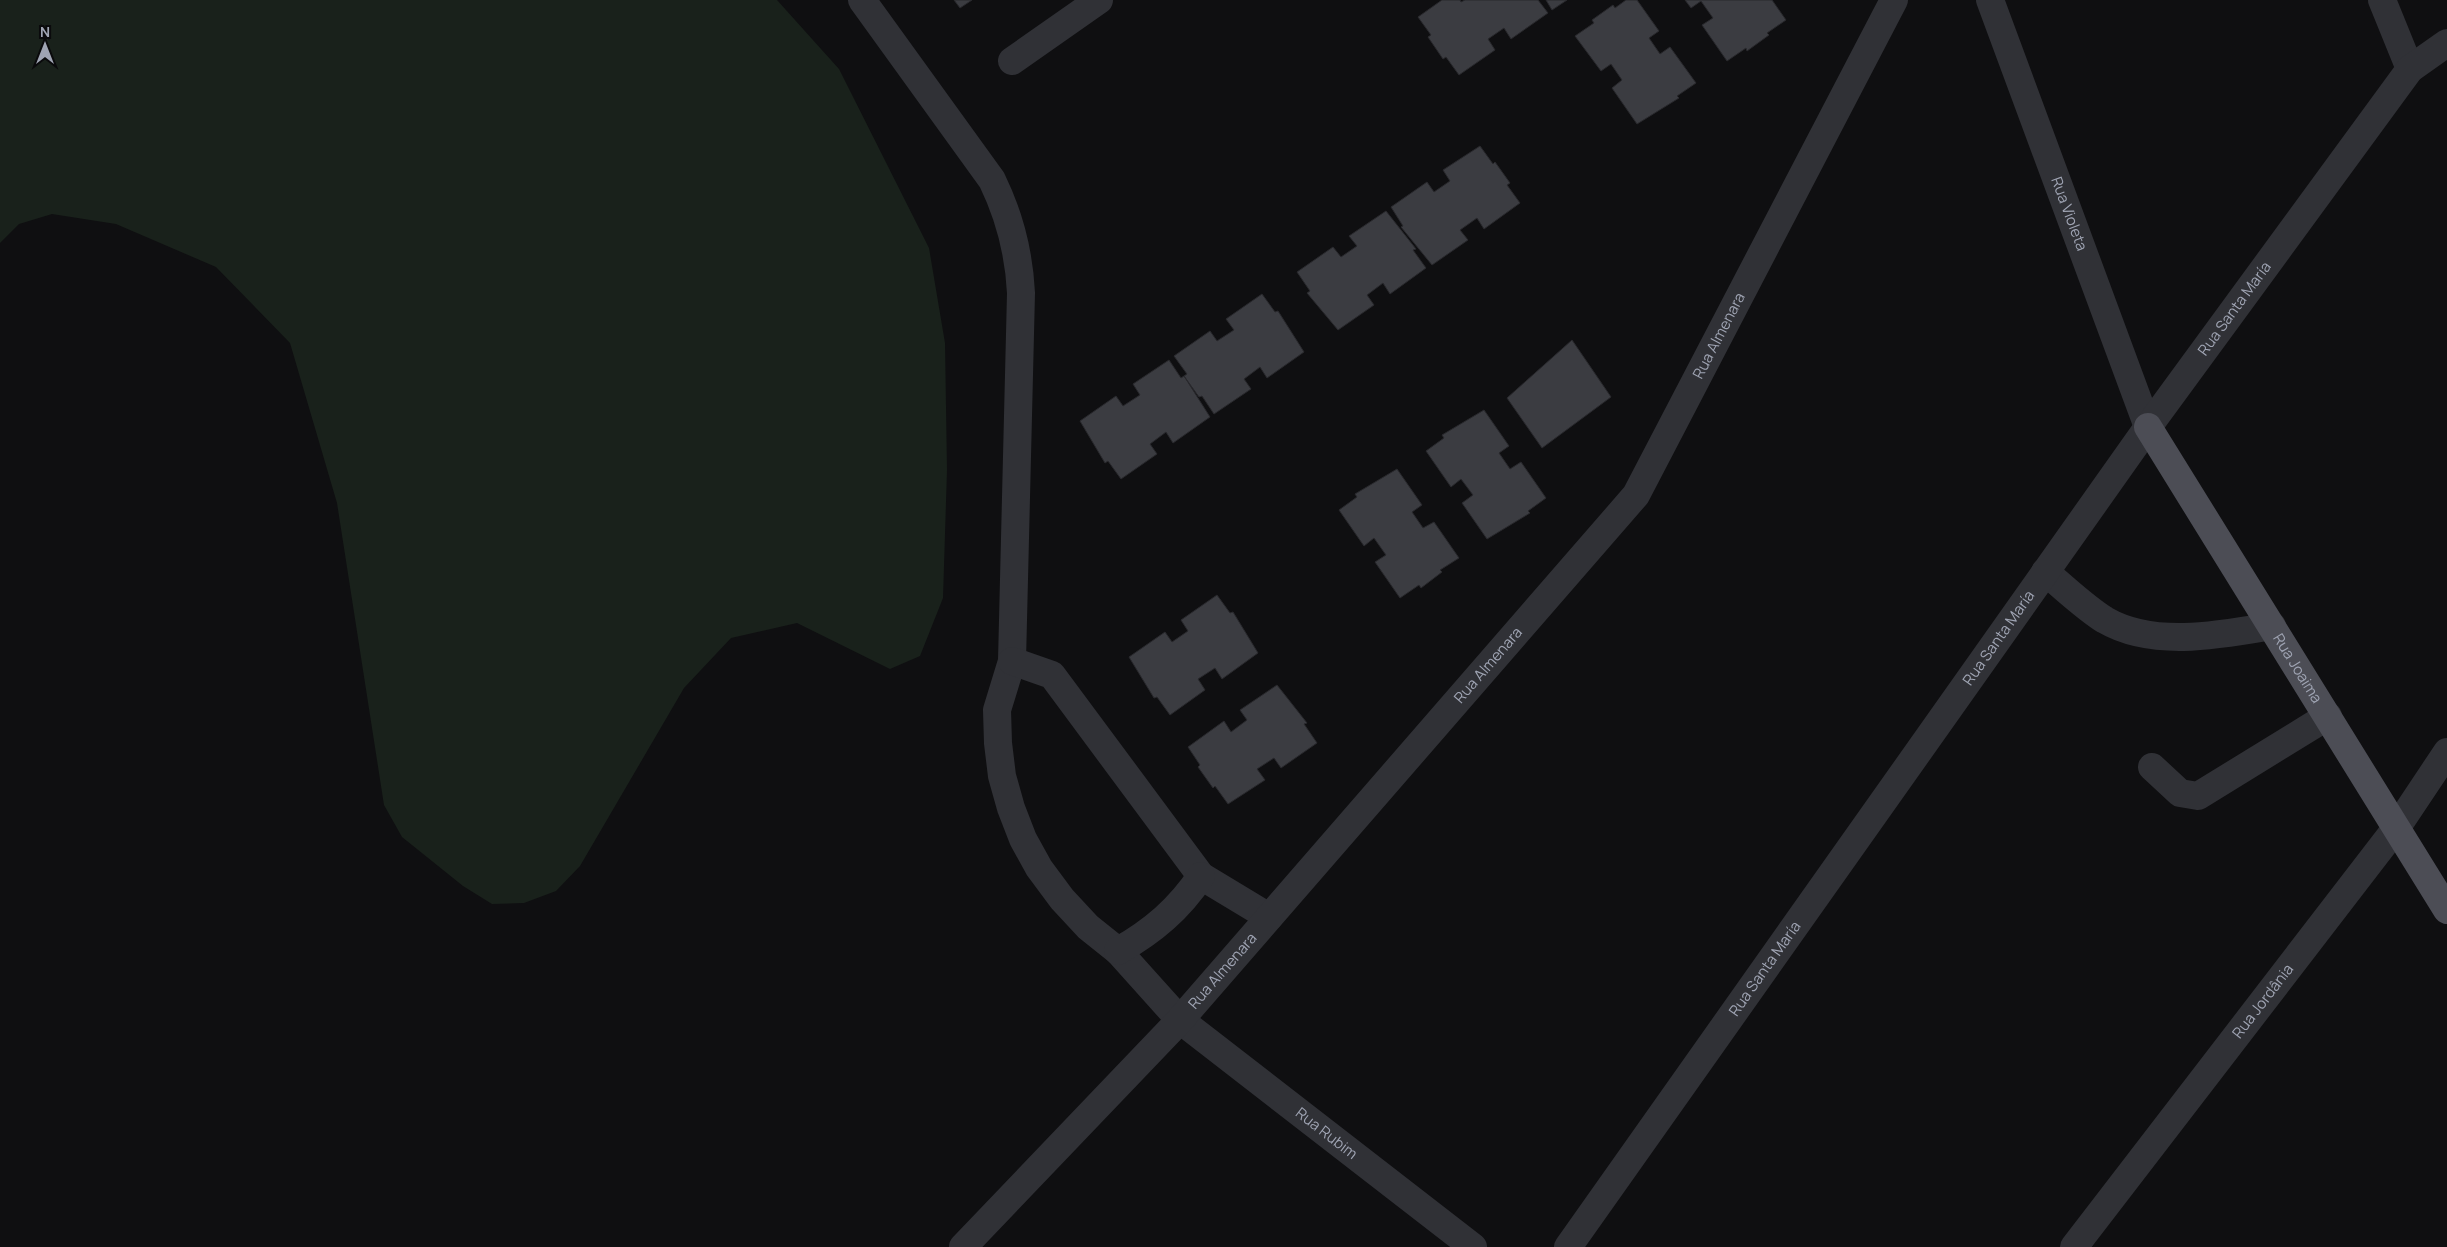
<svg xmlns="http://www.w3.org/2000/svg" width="2447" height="1247" viewBox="0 0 2447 1247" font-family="Manrope,sans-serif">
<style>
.green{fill:#19211b}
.building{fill:#3b3c41;stroke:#29292d}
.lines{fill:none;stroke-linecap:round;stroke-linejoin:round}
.minor{stroke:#303136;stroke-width:28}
.major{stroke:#4c4d55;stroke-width:28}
.labels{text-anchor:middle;stroke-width:5;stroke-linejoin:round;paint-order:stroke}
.street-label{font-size:15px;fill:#9fa4b3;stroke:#0a0a0c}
</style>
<rect width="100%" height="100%" fill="#0f0f11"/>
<!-- green -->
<path class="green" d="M0 0H777L839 69 929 248 945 343 947 470 943 598 920 656 890 669 797 623 731 638 684 688 580 866 556 891 524 903 492 904 463 886 402 837 384 805 337 503 290 343 216 267 116 224 52 214 19 224 0 243Z"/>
<!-- building -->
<path class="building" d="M954 0H972L960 8Z
M1442 0H1460L1461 2 1465 0H1538L1548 13 1511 39 1504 28 1488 39 1495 50 1459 75 1446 57 1443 59 1428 37 1431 35 1418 17Z
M1546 0H1567L1552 10Z
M1626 0H1637L1659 31 1649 38 1660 54 1670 47 1696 83 1677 96 1679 98 1637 124 1612 88 1622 80 1611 64 1601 71 1575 36 1594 23 1592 20 1613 5 1615 8Z
M1685 0H1772L1786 20 1767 33 1769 35 1747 51 1746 48 1727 61 1702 25 1713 18 1701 1 1691 8Z
M1480 146 1493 164 1495 162 1510 183 1507 185 1520 203 1484 229 1477 218 1460 230 1468 240 1432 265 1401 227 1403 226 1391 207 1427 182 1434 192 1450 181 1443 170Z
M1386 211 1416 249 1413 250 1426 268 1390 294 1383 283 1367 295 1374 305 1338 330 1307 293 1310 291 1297 272 1333 247 1341 257 1357 246 1349 236Z
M1262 294 1275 312 1278 311 1304 352 1267 378 1260 367 1244 379 1251 389 1214 414 1202 396 1199 397 1184 376 1187 374 1174 356 1210 331 1217 341 1234 330 1226 319Z
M1572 340 1611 397 1542 448 1507 398Z
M1169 360 1181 378 1184 376 1210 417 1173 443 1166 432 1150 444 1157 454 1121 479 1108 461 1105 463 1080 421 1116 396 1123 406 1140 395 1133 384Z
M1484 410 1509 446 1499 453 1510 469 1521 462 1546 498 1528 511 1530 513 1487 539 1462 503 1473 495 1461 479 1451 487 1426 451 1444 438 1442 435Z
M1397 469 1422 505 1412 512 1423 528 1434 522 1459 558 1440 570 1442 572 1421 588 1419 585 1400 598 1375 562 1386 555 1374 538 1364 546 1339 510 1357 497 1355 494Z
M1217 595 1230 613 1233 612 1258 653 1222 679 1215 668 1198 679 1205 690 1170 715 1157 697 1154 698 1129 657 1165 632 1172 642 1188 631 1181 620Z
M1277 685 1307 723 1304 724 1317 743 1281 768 1274 758 1257 769 1265 780 1228 804 1215 786 1213 788 1198 767 1200 765 1188 747 1224 721 1231 732 1247 720 1240 710Z"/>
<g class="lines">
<!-- minor -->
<g class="minor">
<path id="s1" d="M862 0 992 180C1010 217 1019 252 1021 293L1012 661 997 710 998 743 1002 776 1011 808 1023 839 1039 868 1062 899 1088 927 1118 951 1180 1020 1473 1247"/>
<path id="s2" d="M1990 0 2148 427"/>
<path d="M2382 0 2410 69"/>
<path d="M1012 61 1099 0"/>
<path d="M2045 572C2064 587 2084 607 2105 620 2153 648 2220 635 2272 626"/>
<path d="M1012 661 1052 675 1201 876 1269 917"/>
<path d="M2152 767 2180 793 2198 796 2328 716"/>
<path d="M1118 951C1153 931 1179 909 1201 876"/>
<path id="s3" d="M963 1247 1180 1020 1636 495 1894 0"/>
<path id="s4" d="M1568 1247 2148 427 2410 69 2447 43"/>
<path id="s5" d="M2074 1247 2397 827 2447 752"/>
</g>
<!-- major -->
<path class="major" id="s6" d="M2148 427 2447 910"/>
</g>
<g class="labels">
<!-- street labels -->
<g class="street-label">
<text dy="5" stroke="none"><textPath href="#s2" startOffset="228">Rua Violeta</textPath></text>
<text dy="5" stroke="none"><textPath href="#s4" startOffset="1151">Rua Santa María</textPath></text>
<text dy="5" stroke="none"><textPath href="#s3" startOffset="1189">Rua Almenara</textPath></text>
<text dy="5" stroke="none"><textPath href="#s4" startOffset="746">Rua Santa María</textPath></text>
<text dy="5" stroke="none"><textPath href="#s3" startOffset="784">Rua Almenara</textPath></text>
<text dy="5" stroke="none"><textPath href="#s6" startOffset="284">Rua Joaima</textPath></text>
<text dy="5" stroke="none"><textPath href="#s4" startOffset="341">Rua Santa María</textPath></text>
<text dy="5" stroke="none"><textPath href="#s3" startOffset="379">Rua Almenara</textPath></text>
<text dy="5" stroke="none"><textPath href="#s5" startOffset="310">Rua Jordânia</textPath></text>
<text dy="5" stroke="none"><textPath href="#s1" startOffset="1318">Rua Rubim</textPath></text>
</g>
</g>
<!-- north arrow -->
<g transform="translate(45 45)" stroke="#0a0a0c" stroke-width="4" paint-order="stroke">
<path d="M0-4L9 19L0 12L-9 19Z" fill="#9fa4b3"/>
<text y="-8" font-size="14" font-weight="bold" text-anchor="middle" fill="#9fa4b3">N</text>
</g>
</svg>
